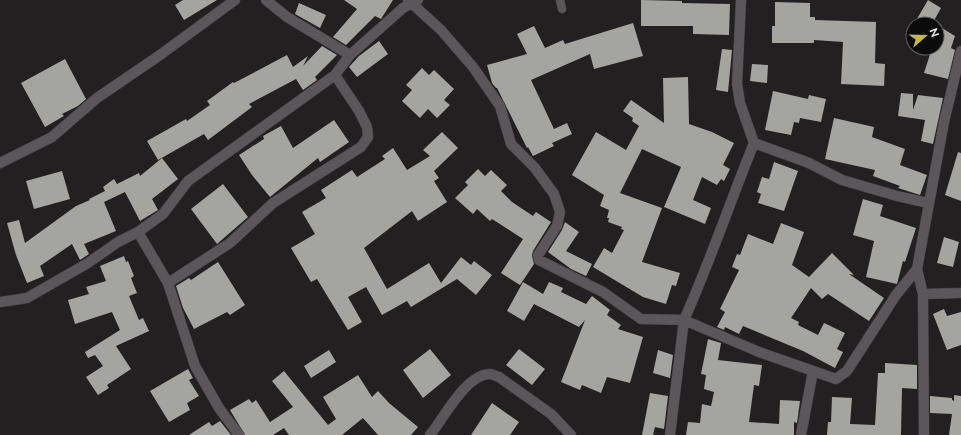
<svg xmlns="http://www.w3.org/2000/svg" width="961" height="435" viewBox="0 0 961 435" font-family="Raleway,sans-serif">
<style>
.building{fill:#a4a4a0}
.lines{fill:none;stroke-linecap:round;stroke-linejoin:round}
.lane-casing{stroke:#403d3f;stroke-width:9}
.street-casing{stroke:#403d3f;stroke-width:11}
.lane{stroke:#5a5659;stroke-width:8}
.street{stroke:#5a5659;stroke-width:10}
</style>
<rect width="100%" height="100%" fill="#232022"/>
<!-- building -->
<path class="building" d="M183 0H217L184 20 175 5Z
M344 0H393L381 19 375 16 346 45 333 37 357 9Z
M641 0 682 1V3L730 4 729 35 693 34V26H641Z
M928 0 941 8 932 24H914Z
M775 2 810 3V17H815V20L876 22 875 63 885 64 884 86 841 84 843 42 814 40V43H772V26H775Z
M299 3 326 15 320 28 295 14Z
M633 23 643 56 594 69 590 54 531 80 554 129 567 123 572 134 552 143 554 146 533 156 528 147 527 148 497 88H496L492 83 487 65 527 54 517 34 534 26 545 48 563 40 565 44Z
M937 25 955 36 951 48 955 50 948 79 924 73 932 48H937Z
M379 41 388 54 357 77 349 67 359 56Z
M322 46 337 55 315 77 317 80 303 90 296 79 249 104 252 107 208 140 204 134 158 160 147 141 186 119 187 121 210 105 207 101 233 82 234 83 287 55 293 67 308 56 303 66Z
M722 49 732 50 728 92 716 90Z
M65 59 86 99 78 106 62 114 64 116 45 127 21 83Z
M752 64 768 65 767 83 750 81Z
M422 68 429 75 434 70 454 89 444 100 450 105 437 118 428 109 420 118 402 101 412 90 406 85Z
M688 77 689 124 712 132 734 143 723 165 730 169 724 181 721 179 717 185 702 177 693 200 711 208 705 224 664 207 681 167 642 149 620 193 662 208 642 262 680 273 676 286 672 285 666 304 643 297 593 267 604 248 612 253 624 230 621 229 622 227 608 222 609 218H607L609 210 600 206 604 195 572 175 596 132 626 150 639 126 632 121 633 118 623 111 631 100 664 123 663 78Z
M773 91 808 99 809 95 826 99 821 122 800 118 799 123 794 122 791 135 765 130Z
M901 93 913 94V110L918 95 943 98 933 144 921 141 925 120 898 116Z
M834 118 874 127 872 137 905 149 900 165 927 175 920 195 898 188 900 186 873 176 875 170 825 159Z
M334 120 349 142 320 162 318 158 270 197 252 175 239 155 264 139 263 136 281 126 293 148Z
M442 132 458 148 434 171 439 178 434 181 447 202 418 221 412 211 364 248 387 289 429 263 441 283 461 257 471 265 474 261 492 275 476 295 457 279 411 307 407 301 382 315 366 287 348 297 362 322 348 330 317 279 311 282 291 248 315 234 302 212 326 198 321 190 352 170 357 177 385 159 382 156 393 148 407 170 430 156 423 150Z
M958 152 961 153V201L945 195Z
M162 158 178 179 152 199 158 210 140 221 125 192 104 202 116 231 84 244 89 254 80 260 72 244 40 266 44 276 27 283 16 255 7 223 19 220 25 243 76 206 90 200 89 199 105 191 103 187 114 179 117 184 139 173 140 176Z
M774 162 798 171 784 211 758 203 761 194 757 192 762 177 769 179Z
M478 169 485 176 491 170 507 185 501 191 512 202 533 216 536 212 551 222 533 251 532 256 534 264 520 285 501 273 523 239 492 219 490 221 477 209 473 214 455 198 468 185 465 182Z
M62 171 70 199 34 209 26 181Z
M223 184 248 217 217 244 191 209Z
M863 199 883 205 880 216 916 228 905 262 903 261 897 284 866 277 874 241 853 235Z
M565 222 579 232 566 251 592 264 586 276 571 269 548 252 562 230Z
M781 223 804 232 792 265 809 277 832 253 854 275 849 274 884 298 869 321 828 294 822 299 811 288 791 318 799 322 798 325 818 335 824 323 845 333 837 349 843 352 835 368 803 351 743 326 739 334 725 327 724 330 717 327 725 312 720 309 739 270 732 267 737 254 740 255 748 234 773 244Z
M944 237 959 242 953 267 937 263Z
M124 256 126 262 128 261 134 276 131 278 137 293 129 296 139 320 143 318 149 331 116 346 131 369 107 385 109 388 98 395 86 377 103 366 95 355 88 358 85 352 120 330 112 312 75 324 68 300 89 294 86 287 106 281 100 266Z
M218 262 245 305 230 315 227 312 194 329 183 308 176 286 189 278 191 280Z
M523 282 543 294 549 282 563 288 561 292 586 304 592 296 610 310 607 315 621 325 618 329 643 337 630 383 607 377 601 393 582 385 580 390 561 382 585 320 579 327 534 304 524 321 507 311Z
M944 309 947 316 961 312V345L947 350 933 314Z
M708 339 721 343 718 360 762 365 759 386 754 385 749 422 779 424 780 400 800 401 797 423 794 422V435H686L688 422 700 423 702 404 711 406 714 392 704 389 706 375 701 374Z
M430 349 451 375 423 398 403 370Z
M519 349 545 369 532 385 506 365Z
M329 350 336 362 311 378 304 366Z
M658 350 673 355 670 378 653 373Z
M885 363 917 365V389L902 388 901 435H827L828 422H831L832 397 852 398 850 424 875 425 878 373H885Z
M188 369 193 378 189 380 199 396 187 403 190 410 169 422 150 391Z
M284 371 328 425 336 419 323 397 358 375 372 397 378 391 389 403 418 427 411 435H378L363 418 342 435H289L284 428 273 435H245L230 410 249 399 252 403 256 400 270 422 293 407 272 381Z
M650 393 668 396 664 429 655 427 653 435H642Z
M954 395 961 396V435H949L952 414 930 413V396L952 398V400L954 401Z
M492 403 519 422 510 435H471Z
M220 421 231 435H189L209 422 212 426Z"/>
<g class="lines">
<!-- lane casing -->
<g class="lane-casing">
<path id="lane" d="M560 0 562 9"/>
</g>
<!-- street casing -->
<g class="street-casing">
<path id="street" d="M266 0 287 17 350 55
M408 0 441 30 473 67 500 106 511 144 535 168 554 194 560 212 557 226 538 255 539 260 603 292 641 319 684 320 670 435
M741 0 737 84 740 103 754 143C730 202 710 262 684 320L759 352 836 379 847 371 896 295 917 269 944 122 961 51
M754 143 809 163 842 180 897 196 928 203
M0 163 52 137 97 98 160 55 235 0
M138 232 168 283 195 366 219 408 239 435
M917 269 923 294 961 293
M168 283 230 243 273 203 361 147 368 137 367 127 359 111 335 75
M923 294 924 435
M0 302 27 298 88 263 118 242 138 232 163 214 188 181 335 75 350 55 403 8 418 0
M430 435C444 418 466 374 490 374 492 374 496 376 499 377L551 414 571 435
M801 435 813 371"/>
</g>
<!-- lane -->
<use href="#lane" class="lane"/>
<!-- street -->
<use href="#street" class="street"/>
</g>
<!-- north arrow -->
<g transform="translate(925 36) rotate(70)"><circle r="19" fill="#0c0b0b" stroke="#616060"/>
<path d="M0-3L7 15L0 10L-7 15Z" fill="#c8bb3b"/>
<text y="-6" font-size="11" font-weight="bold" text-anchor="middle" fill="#e1dfe0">N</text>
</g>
</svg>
